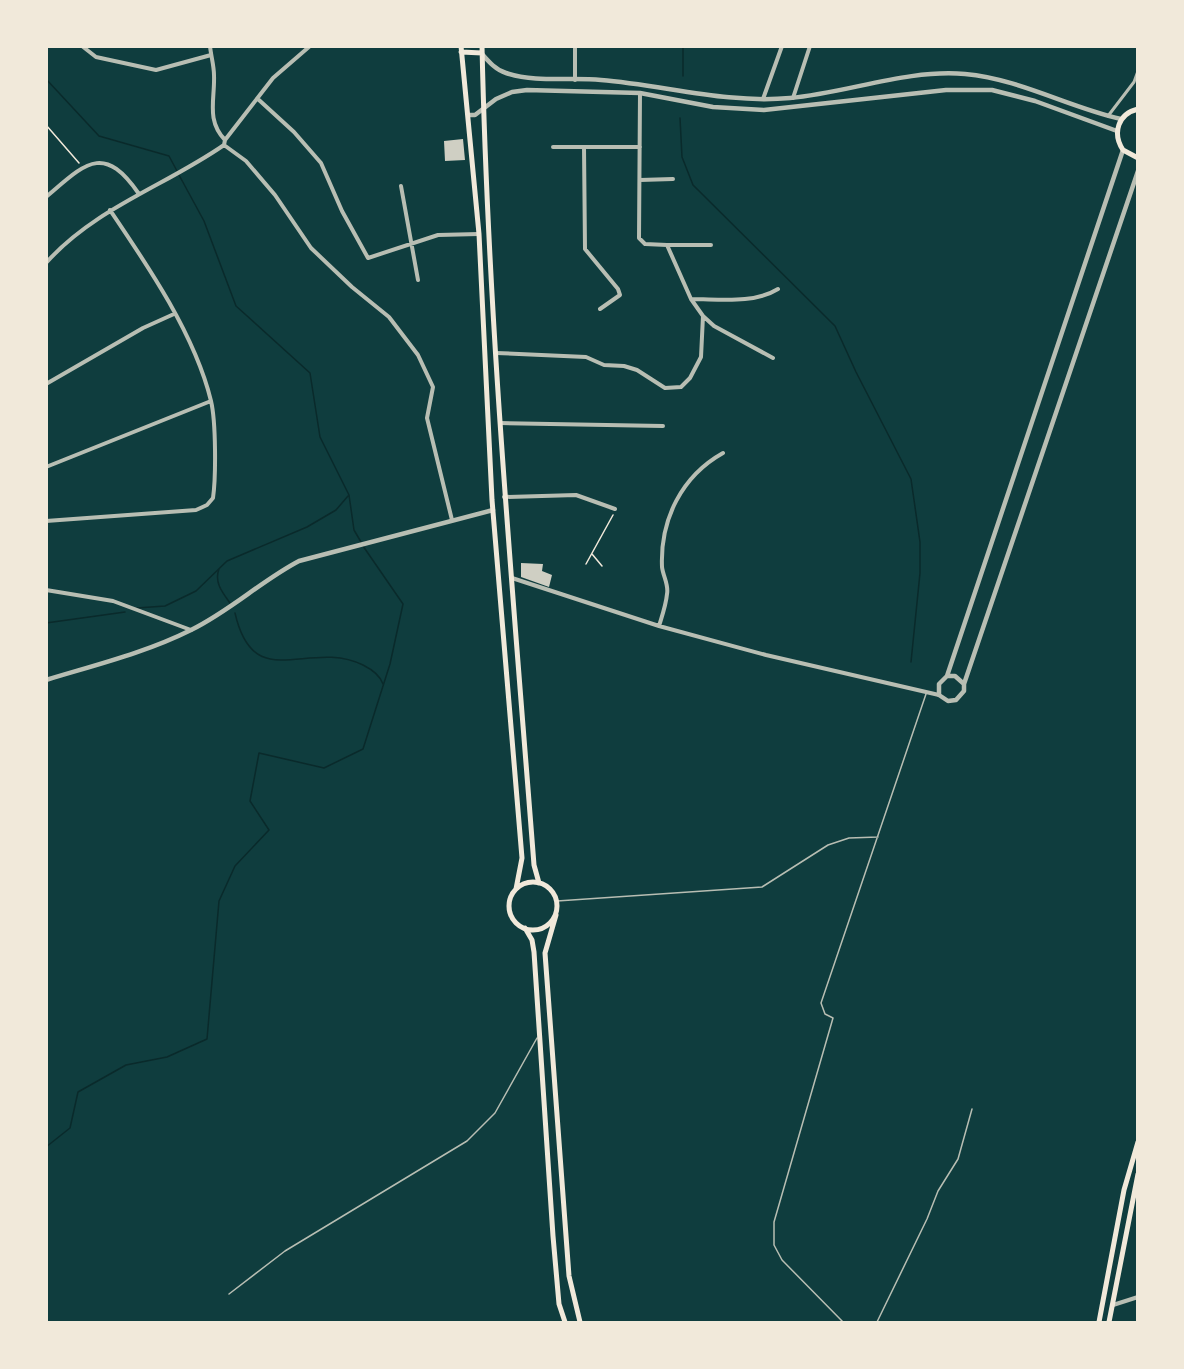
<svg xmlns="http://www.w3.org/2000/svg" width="1184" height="1369" viewBox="0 0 1184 1369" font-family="'Titillium Web',sans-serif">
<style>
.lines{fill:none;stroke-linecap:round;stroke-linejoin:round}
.stream{stroke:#0a2a2b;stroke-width:1.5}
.building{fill:#cfcfc3}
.path{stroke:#f1e9da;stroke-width:1.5}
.service{stroke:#b8beb3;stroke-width:1.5}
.pedestrian{stroke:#b8beb3;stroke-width:3}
.minor{stroke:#b8beb3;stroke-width:4}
.tertiary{stroke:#b8beb3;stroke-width:4.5}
.secondary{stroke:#f1e9da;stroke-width:5}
.primary{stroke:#f1e9da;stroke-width:5}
</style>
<rect width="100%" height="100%" fill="#0f3d3e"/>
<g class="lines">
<!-- stream -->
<path class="stream" d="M683 76V46
M46 79 99 136 169 156 177 171
M680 118 682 157 693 185 835 326 856 372 911 479 920 542V573L911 662
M179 175 204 221 236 306 310 373 320 437 349 495 354 530 361 542
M219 569C214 582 222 592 230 603
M137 608 165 606 196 591 227 561 307 527 336 510 348 496
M235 613C254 696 308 638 363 665 371 669 380 675 383 684
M46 623 125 612
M46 1147 70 1128 78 1092 126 1065 167 1057 207 1039 219 901 235 866 269 830 250 801 259 753 324 768 363 749 390 664 403 604 363 546"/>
</g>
<!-- building -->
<path class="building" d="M463 139 465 160 445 161 444 141Z
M521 563 543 564 542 571 552 575 549 587 521 577Z"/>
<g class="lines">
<!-- path -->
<path class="path" d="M46 125 79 163
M592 554 602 566
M586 564 613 515"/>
<!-- service -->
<path class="service" d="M557 901 762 887 828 845 849 838 878 837
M229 1294 285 1251 467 1141 495 1113 537 1038
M843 1322 782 1260 774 1245V1222L833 1018 825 1014 821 1003 926 694
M877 1322 927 1219 938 1191 958 1159 972 1109"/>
<!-- pedestrian -->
<path class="pedestrian" d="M1108 116 1134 82 1138 71"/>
<!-- minor -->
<path class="minor" d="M82 46 96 57 156 70 211 55
M210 46C211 56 214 66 214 75 215 100 206 120 225 140L224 145 246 161 275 195 311 248 352 287 389 317 418 355 433 387 427 418 452 520
M575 80V46
M793 98 810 46
M763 99 782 46
M259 100 294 132 321 163 342 211 368 258 438 235 479 234
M225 140 273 78 310 46
M553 147H640
M584 147 585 249 618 289 620 295 600 309
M640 180 673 179
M401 186 418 280
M46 197C85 164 103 142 139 194
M667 245H711
M46 263C95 208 165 186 224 145
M692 299C719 299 754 304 778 289
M703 316 714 326 773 358
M496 353 586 357 604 365 624 366 637 370 665 388 681 387 690 378 701 357 703 316 691 299 667 245 645 244 639 238 640 93
M46 384 143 328 174 314
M500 423 663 426
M46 467 211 401
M504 497 576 495 615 509
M46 521 196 510 207 505 213 498C216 477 216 422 211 401 195 335 148 266 110 210
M512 578 659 626 766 655 939 695
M46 590 113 601 191 630
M659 626C662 616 666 605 667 594 669 585 663 576 662 567 660 519 682 476 723 453
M1113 1305 1138 1297"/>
<!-- tertiary -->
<path class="tertiary" d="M482 54C489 62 496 70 506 73 536 83 570 77 601 80 664 85 726 104 790 98 848 93 906 69 965 74 1020 79 1068 107 1121 119
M469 115H475L496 99 512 92 527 90 640 93 713 107 764 110 946 90H992L1035 101 1117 131
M1123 150 947 676 939 684V695L948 701 956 700 964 691V684L1138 171
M947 676H955L964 684
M46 680C95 665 145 653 191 630 230 611 261 581 299 561L493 510"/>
<!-- secondary -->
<path class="secondary" d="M461 46 479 234 492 500 522 858 516 889
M482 46C488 320 513 593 534 865L539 883
M461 52 482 53
M509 906a24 24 0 1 1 48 0a24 24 0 1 1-48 0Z
M556 915 545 953 569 1276 580 1322
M525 928 532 940 534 952 553 1236 559 1304 565 1322"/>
<!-- primary -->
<path class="primary" d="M1138 109C1118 114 1112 133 1123 150L1138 158
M1099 1322 1124 1190 1138 1142
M1109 1322 1138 1174"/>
</g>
<!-- border -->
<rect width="1184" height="1369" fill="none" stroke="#f1e9da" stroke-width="96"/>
</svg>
